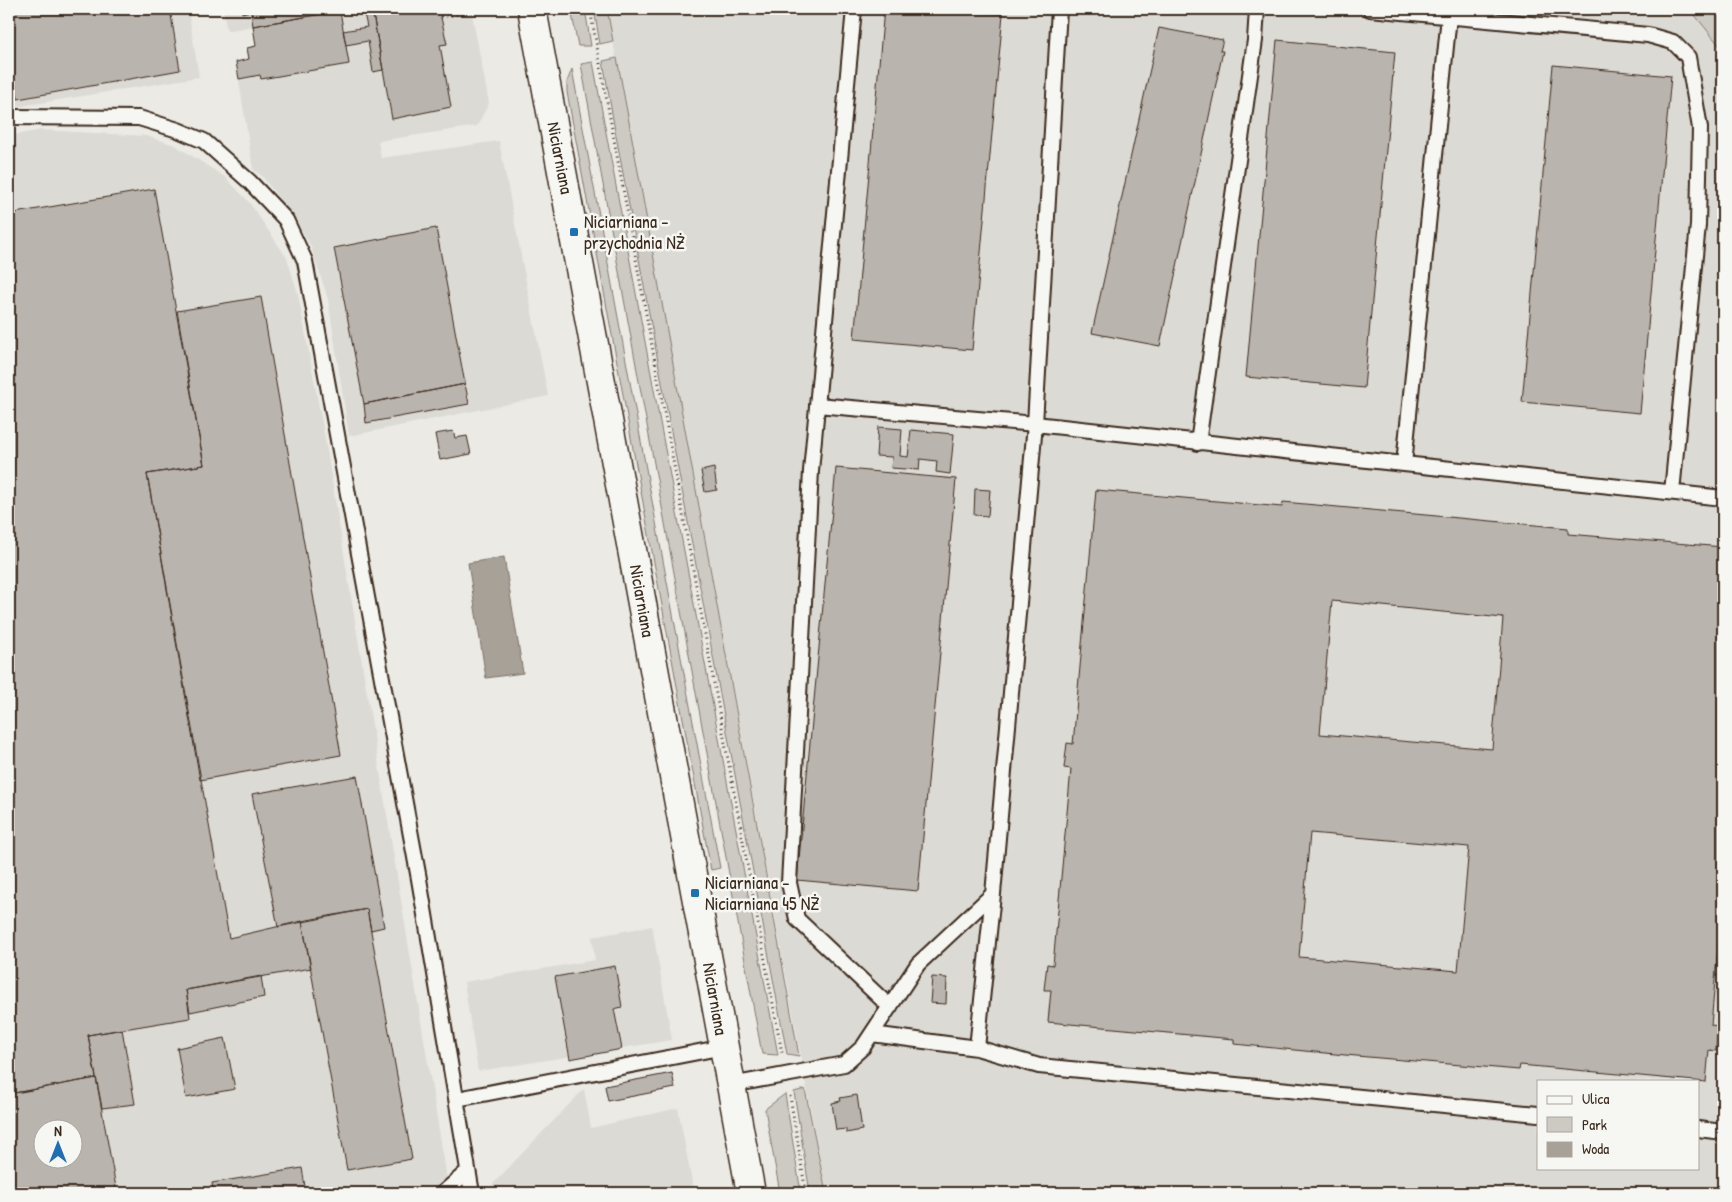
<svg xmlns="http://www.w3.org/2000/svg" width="1732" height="1202" viewBox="0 0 1732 1202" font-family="'Patrick Hand',sans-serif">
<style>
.built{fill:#dcdad4;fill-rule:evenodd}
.green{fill:#cdcac4;stroke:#847a71}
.water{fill:#a8a198;stroke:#7c7167}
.building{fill:#bab4ae;stroke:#3b2a1e;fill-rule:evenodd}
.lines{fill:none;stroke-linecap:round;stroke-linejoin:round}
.lane-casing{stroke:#3b2a1e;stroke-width:18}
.secondary-casing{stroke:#3b2a1e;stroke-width:31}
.path{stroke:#3b2a1e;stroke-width:3;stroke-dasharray:1 4;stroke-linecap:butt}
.lane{stroke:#f6f6f2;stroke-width:14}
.secondary{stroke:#f6f6f2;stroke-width:28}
.poi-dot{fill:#1f6fb2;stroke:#f6f6f2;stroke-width:2}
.labels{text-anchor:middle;stroke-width:5;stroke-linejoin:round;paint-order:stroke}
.street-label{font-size:18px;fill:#3b2a1e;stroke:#f6f6f2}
.poi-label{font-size:18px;fill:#3b2a1e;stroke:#f6f6f2;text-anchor:start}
</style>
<rect width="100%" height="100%" fill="#ebeae5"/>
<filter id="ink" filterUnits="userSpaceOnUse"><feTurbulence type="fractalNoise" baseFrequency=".02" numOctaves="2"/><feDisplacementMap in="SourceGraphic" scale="10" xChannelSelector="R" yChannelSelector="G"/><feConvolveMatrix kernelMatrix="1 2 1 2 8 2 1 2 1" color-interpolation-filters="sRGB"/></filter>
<g filter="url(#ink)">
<!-- built -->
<path class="built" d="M9 9H188L199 77 9 108Z
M223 9H471L489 103 477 126 378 141 381 158 499 141 548 396 349 436 328 299 311 247 298 224 262 176 253 169 236 62 249 59 247 48 256 46 253 26 227 31Z
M607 9H1690L1723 50V1193H826ZM1538 1081H1698V1168H1538Z
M41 130 146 136 175 145 225 177 249 202 287 258 298 294 325 439 448 1185 400 1193H9V136ZM42 1130H72V1160H42Z
M652 926 672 1040 478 1071 464 982 595 960 592 937Z
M584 1089 591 1128 678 1108 694 1193H494L492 1185Z"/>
<!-- green -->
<path class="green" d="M571 9H585L591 46H578Z
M594 9H607L613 41 600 44Z
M1690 9H1723V50Z
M617 58 629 122 799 1056 787 1054 614 125 603 61Z
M593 62 605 127 778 1055 762 1054 581 64Z
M572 69 720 868 711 870 567 92V82Z
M805 1089 826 1193H810L794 1092Z
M785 1094 801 1193H780L765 1109Z"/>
<!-- water -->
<path class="water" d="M504 557 523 673 486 678 468 563Z"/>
<!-- building -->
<path class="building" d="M9 9H170L180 70 18 99 9 48Z
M242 9H349L253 26 251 11 242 13Z
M363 9H372L383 70 373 72 368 41 346 45 343 31 367 27Z
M372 9H439L447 44 440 45 451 107 392 119Z
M622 9H650L622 14Z
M884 9H950L1003 14 972 350 854 339Z
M340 11 349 64 261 79 260 75 239 79 236 62 249 59 247 48 256 46 253 26Z
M1159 28 1223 40 1220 51H1223L1160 346 1092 333Z
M1277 40 1395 52 1364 388 1246 377Z
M1553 65 1671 76 1640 413 1522 402Z
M154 189 204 465 147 474 229 938 302 921 311 968 186 990 190 1018 88 1035 96 1078 9 1094V214Z
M436 228 465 384 364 404 334 248Z
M261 297 341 755 200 780 147 474 204 465 177 311Z
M465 384 469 404 366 423 364 404Z
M878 427 902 429 900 456 908 457 911 430 954 434 950 474 936 472 937 461 920 459 919 470 891 468 892 457 876 456Z
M453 431 455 438 467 436 471 454 440 460 435 434Z
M714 468 717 490 705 492 701 471Z
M836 468 956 479 918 891 797 880Z
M975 489 990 490 988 516 974 515Z
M1096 490 1282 507 1283 502 1568 528V534L1723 547V891L1711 1025 1718 1026 1716 1051 1709 1050 1706 1082 1520 1065 1519 1070 1345 1055 1234 1044V1039L1048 1022 1051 990H1044L1047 964 1053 965 1071 769 1064 768 1067 743 1073 744ZM1332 601 1503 618 1492 749 1320 734ZM1310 833 1469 847 1458 971 1299 957Z
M357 776 384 927 371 930 367 909 278 927 252 794Z
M367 909 412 1159 347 1170 302 921Z
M615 966 622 1007 614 1009 622 1049 570 1059 555 977Z
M261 976 264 997 190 1012 186 990Z
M932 977 947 978 946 1004 930 1003Z
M122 1029 135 1104 102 1108 88 1035Z
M225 1038 235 1089 186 1098 177 1048Z
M672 1073 675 1088 608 1101 605 1086Z
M96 1078 117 1193H9V1094ZM42 1130H72V1160H42Z
M857 1095 862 1130 846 1133V1129L836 1130 832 1103 841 1101 840 1098Z
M302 1168 306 1193H214L212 1183Z"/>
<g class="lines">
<!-- lane casing -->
<g class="lane-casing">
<path id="lane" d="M854 9 811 471 789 883 797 919 890 1007
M1370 9 1648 35 1673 42 1688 57 1700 128 1698 225 1672 492
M9 117 139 118 178 130 204 141 250 182 286 220 305 261 419 879 472 1193
M817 405 1035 424 1404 464 1449 16
M1198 443 1255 40 1257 9
M1404 464 1723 498
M872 1034 977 1048 993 894
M977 1048 1039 1066 1538 1114
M731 1085 844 1064 863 1047 918 964 993 894 1035 424 1059 9
M457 1099 724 1047
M1698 1129 1723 1132
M443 1193 468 1171"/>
</g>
<!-- secondary casing -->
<g class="secondary-casing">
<path id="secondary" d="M532 9 751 1193"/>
</g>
<!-- path -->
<path class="path" d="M590 9 782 1053
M441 17 489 9
M790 1096 806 1193"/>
<!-- lane -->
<use href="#lane" class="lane"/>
<!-- secondary -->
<use href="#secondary" class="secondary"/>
</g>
</g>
<!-- markers -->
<g class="poi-dot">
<rect x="569" y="227" width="10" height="10" rx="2.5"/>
<rect x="690" y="888" width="10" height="10" rx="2.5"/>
</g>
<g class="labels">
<!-- street labels -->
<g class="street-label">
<text transform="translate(560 158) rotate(79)" y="6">Niciarniana</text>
<text transform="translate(642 601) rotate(80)" y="6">Niciarniana</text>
<text transform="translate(715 999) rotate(80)" y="6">Niciarniana</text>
</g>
<!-- poi labels -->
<g class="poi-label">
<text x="584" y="228">Niciarniana -<tspan x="584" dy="21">przychodnia NŻ</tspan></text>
<text x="705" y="889">Niciarniana -<tspan x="705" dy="21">Niciarniana 45 NŻ</tspan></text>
</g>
</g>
<!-- margin -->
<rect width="1732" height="1202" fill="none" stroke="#f6f6f2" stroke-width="30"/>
<rect x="15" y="15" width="1702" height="1172" fill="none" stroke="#3b2a1e" stroke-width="2" filter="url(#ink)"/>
<!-- legend -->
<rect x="1537" y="1080" width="162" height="90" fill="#f6f6f2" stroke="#aba49d"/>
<rect x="1547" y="1096" width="25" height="8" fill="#f6f6f2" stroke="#aba49d"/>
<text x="1582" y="1104" font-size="15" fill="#3b2a1e">Ulica</text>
<rect x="1547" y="1117" width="25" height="15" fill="#cdcac4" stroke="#aba49d"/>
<text x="1582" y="1130" font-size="15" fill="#3b2a1e">Park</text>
<rect x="1547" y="1142" width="25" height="15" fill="#a8a198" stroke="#aba49d"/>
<text x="1582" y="1154" font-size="15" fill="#3b2a1e">Woda</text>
<!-- north arrow -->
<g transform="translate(58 1144)"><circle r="24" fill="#f6f6f2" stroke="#aba49d"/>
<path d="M0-4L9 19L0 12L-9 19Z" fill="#1f6fb2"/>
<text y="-8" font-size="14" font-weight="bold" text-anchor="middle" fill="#3b2a1e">N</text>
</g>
</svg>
